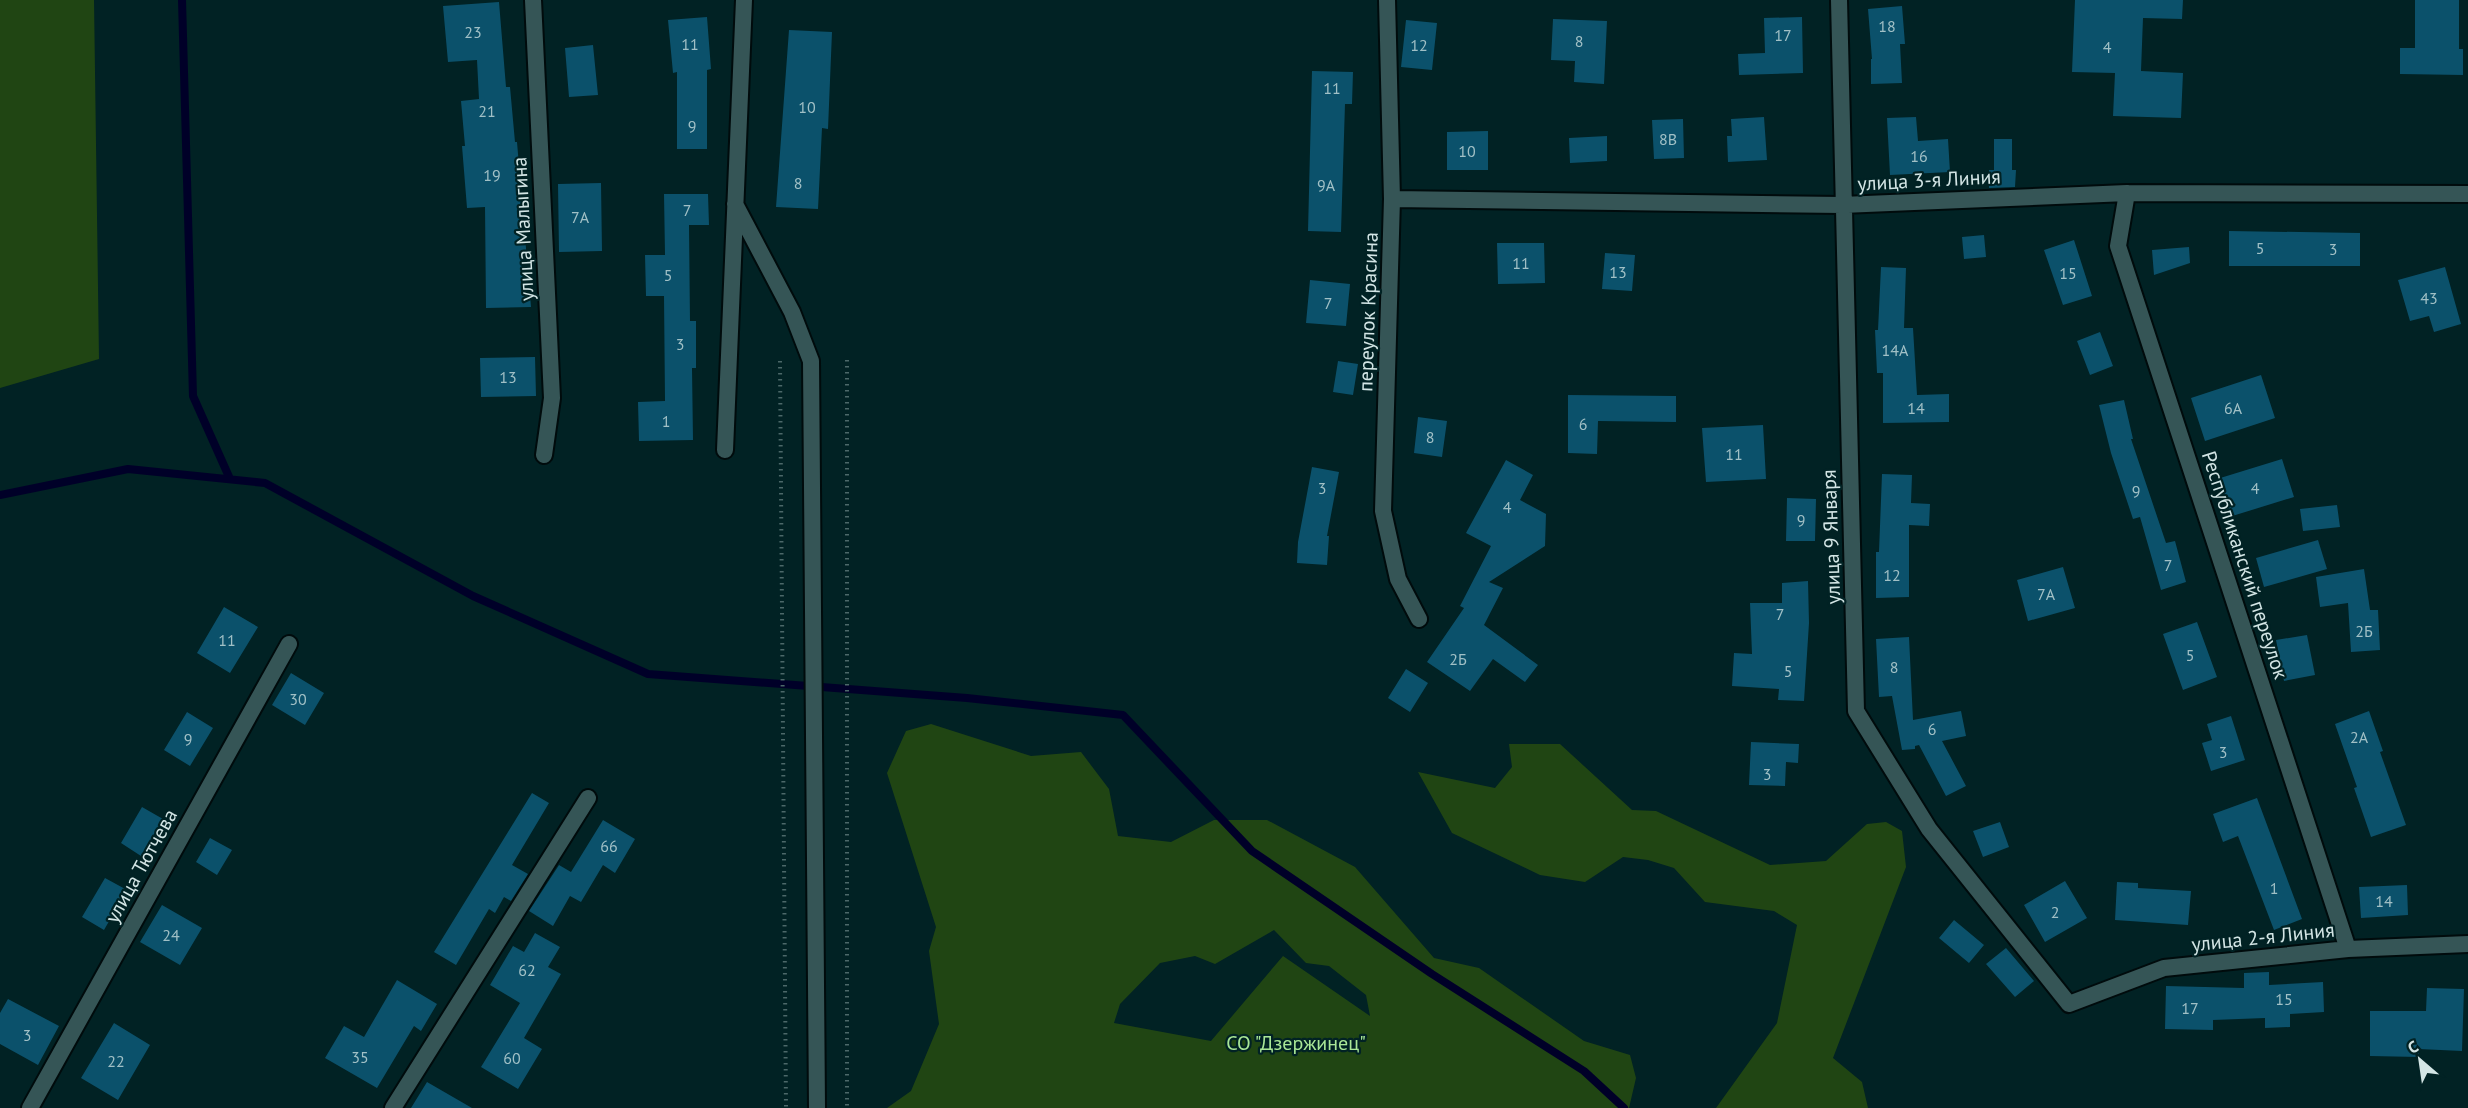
<svg xmlns="http://www.w3.org/2000/svg" width="2468" height="1108" viewBox="0 0 2468 1108" font-family="'PT Sans',sans-serif">
<style>
.green{fill:#204513;fill-rule:evenodd}
.lines{fill:none;stroke-linecap:round;stroke-linejoin:round}
.stream{stroke:#000028;stroke-width:8}
.building{fill:#0b516b}
.minor-casing{stroke:#000b0c;stroke-width:20}
.path{stroke:#4c6869;stroke-width:4;stroke-dasharray:1.5 4.5;stroke-linecap:butt}
.minor{stroke:#355556;stroke-width:16}
.labels{text-anchor:middle;stroke-width:4.5;stroke-linejoin:round;paint-order:stroke}
.number-label{font-size:16px;fill:#a1c0c6}
.street-label{font-size:20px;fill:#d3e5e5;stroke:#012224}
.park-label{font-size:20px;fill:#a9e797;stroke:#012224}
</style>
<rect width="100%" height="100%" fill="#012224"/>
<!-- green -->
<path class="green" d="M0 0H94L99 359 0 388Z
M931 724 1031 756 1081 752 1109 789 1118 836 1171 842 1214 820H1267L1355 867 1434 958 1479 968 1584 1041 1630 1055 1636 1078 1629 1108H887L911 1091 939 1024 929 951 936 927 887 773 906 731ZM1274 930 1306 963 1329 966 1366 995 1370 1016 1283 956 1211 1041 1114 1023 1120 1004 1160 963 1195 956 1215 964Z
M1509 744H1560L1632 810 1656 811 1770 865 1826 861 1867 824 1886 822 1902 831 1906 867 1833 1058 1862 1082 1868 1108H1716L1777 1023 1797 925 1774 911 1705 902 1674 868 1648 860 1623 857 1585 882 1540 875 1452 833 1418 772 1495 788 1512 767Z"/>
<g class="lines">
<!-- stream -->
<path class="stream" d="M182 0 193 396 230 479
M0 495 128 469 265 483 473 596 648 674 967 698 1123 715 1252 851 1432 974 1584 1071 1624 1108"/>
</g>
<!-- building -->
<path class="building" d="M2075 0H2183L2182 19 2143 18 2141 71 2183 73 2181 118 2113 116 2115 73 2072 72Z
M2415 0H2459V49H2463V75L2400 74V48H2415Z
M499 2 506 87H510L515 142H517L531 307 486 308 485 207 467 208 462 146H465L461 101 479 99 477 60 448 62 443 6Z
M1902 6 1905 44H1900L1902 83 1871 84V59H1872L1868 9Z
M707 17 711 69 707 70V149H677V72L673 73 668 20Z
M1802 17 1803 73 1739 75 1738 54 1765 53 1764 18Z
M1553 19 1607 21 1604 84 1574 82 1575 61 1551 60Z
M1406 20 1437 23 1432 70 1401 67Z
M789 30 832 32 828 129 822 128 818 209 776 207Z
M593 45 598 95 569 97 565 48Z
M1312 71 1353 72 1352 104H1345L1341 232 1308 231Z
M1764 117 1767 160 1728 162 1727 136H1732L1731 119Z
M1916 117 1918 141 1948 139 1950 172 1890 175 1887 118Z
M1683 119 1684 158 1654 159 1652 120Z
M1488 131V170H1447V132Z
M1607 136V161L1570 163 1569 138Z
M1994 139H2012V170H2016L2015 187 1989 188V170H1994Z
M601 183 602 251 559 252 558 184Z
M664 194H708L709 225H689L690 321H696V368H692L693 440 639 441 638 402 665 401 664 296H646L645 255H665Z
M2229 231 2360 233V266H2229Z
M1984 235 1986 257 1964 259 1962 237Z
M2074 240 2092 296 2063 305 2044 250Z
M1497 243H1544L1545 283 1498 284Z
M2189 247 2190 263 2154 275 2152 250Z
M1605 253 1635 255 1632 291 1602 289Z
M1881 267 1906 268 1904 328H1913L1917 395 1949 394V422L1883 423V373H1877L1875 330H1878Z
M2445 267 2461 324 2434 332 2429 316 2410 321 2398 280Z
M1310 280 1350 284 1346 326 1306 323Z
M2100 332 2113 366 2090 375 2077 341Z
M535 357 536 396 481 397 480 358Z
M1338 361 1358 364 1353 395 1333 392Z
M2261 375 2275 418 2205 441 2191 398Z
M1568 395 1676 396V422L1598 421 1597 454 1568 453Z
M2124 400 2133 439H2131L2166 543 2175 541 2186 582 2161 590 2140 517 2133 519 2111 453 2099 405Z
M1418 417 1447 421 1442 457 1414 453Z
M1763 425 1766 479 1706 482 1702 428Z
M2282 459 2294 497 2229 517 2217 479Z
M1506 460 1533 475 1520 500 1546 514 1545 546 1489 582 1503 588 1484 625 1538 665 1525 682 1493 659 1470 691 1427 662 1464 608 1460 606 1491 546 1466 533Z
M1312 467 1339 472 1327 536H1329L1327 565 1297 563 1298 542Z
M1882 474 1912 475 1911 503 1930 504 1929 526 1909 525V597L1876 598V552H1879Z
M1787 498 1816 499 1815 541H1786Z
M2337 505 2340 527 2303 531 2300 509Z
M2318 540 2327 569 2264 587 2256 558Z
M2063 567 2075 608 2028 621 2017 580Z
M2364 569 2370 610H2378L2380 650 2351 652 2348 603 2320 607 2316 577Z
M1808 581 1809 623 1804 701 1778 700 1779 689 1732 686 1734 653 1752 654 1750 603H1782V583Z
M224 607 258 627 230 673 197 653Z
M2197 622 2217 677 2183 690 2163 634Z
M2307 635 2315 675 2284 681 2276 640Z
M1909 637 1913 720 1961 711 1966 736 1942 741 1966 786 1946 796 1919 745 1915 746V749L1902 750 1892 696 1879 697 1876 639Z
M1406 669 1428 683 1410 712 1388 698Z
M291 673 324 693 305 725 272 705Z
M2369 711 2383 751 2380 752 2406 825 2371 837 2354 788 2357 787 2335 724Z
M187 712 213 728 190 766 164 750Z
M2231 716 2245 760 2211 771 2202 743 2212 740 2207 724Z
M1751 742 1799 744 1798 763 1786 762 1785 786 1749 785Z
M532 793 549 803 512 865 528 874 511 901 504 897 495 913 489 909 456 965 434 952Z
M2257 798 2302 919 2274 930 2238 836 2223 842 2213 814Z
M142 807 163 819 141 856 121 843Z
M603 820 635 839 615 873 603 865 581 902 570 896 553 926 529 911 559 865 571 872Z
M2000 822 2009 847 1983 857 1973 831Z
M210 838 232 850 217 875 196 862Z
M105 878 127 890 104 930 82 917Z
M2065 881 2087 918 2045 942 2024 905Z
M2117 882 2138 883V888L2191 891 2188 925 2115 920Z
M2407 885 2408 915 2361 918 2359 887Z
M162 905 202 928 180 965 140 942Z
M1954 920 1984 945 1969 963 1939 938Z
M535 933 560 947 548 967 561 974 524 1038 542 1049 518 1089 481 1067 520 1003 490 985 513 946 524 952Z
M2006 948 2034 981 2015 997 1986 964Z
M2269 972V985L2323 982 2324 1012 2290 1014V1027L2265 1028V1018L2213 1020V1030L2165 1029 2166 986 2244 988V973Z
M397 980 437 1004 421 1031 414 1026 377 1088 325 1058 344 1026 364 1037Z
M2427 988 2464 989 2462 1051 2419 1049V1057L2370 1056V1011H2426Z
M8 999 59 1026 38 1065 0 1044V1013Z
M114 1023 150 1045 118 1100 81 1078Z
M427 1082 472 1108H411Z"/>
<g class="lines">
<!-- minor casing -->
<g class="minor-casing">
<path id="minor" d="M533 0 552 398 544 455
M1387 0 1392 199 1383 511 1398 579 1419 619
M1839 0 1856 711 1929 829 2069 1004 2164 968 2348 949 2468 944
M2127 193 2118 246 2348 949
M1392 199 1842 205 2127 193 2468 194
M735 204 792 312 811 361 817 1108
M725 450 744 0
M30 1108 289 644
M393 1108 588 798"/>
</g>
<!-- path -->
<path class="path" d="M847 360V1108
M780 361 786 1108"/>
<!-- minor -->
<use href="#minor" class="minor"/>
</g>
<g class="labels">
<!-- number labels -->
<g class="number-label">
<text x="1887" y="32">18</text>
<text x="473" y="38">23</text>
<text x="1783" y="41">17</text>
<text x="1579" y="47">8</text>
<text x="690" y="50">11</text>
<text x="1419" y="51">12</text>
<text x="2107" y="53">4</text>
<text x="1332" y="94">11</text>
<text x="807" y="113">10</text>
<text x="487" y="117">21</text>
<text x="692" y="132">9</text>
<text x="1668" y="145">8В</text>
<text x="1467" y="157">10</text>
<text x="1919" y="162">16</text>
<text x="492" y="181">19</text>
<text x="798" y="189">8</text>
<text x="1326" y="191">9А</text>
<text x="687" y="216">7</text>
<text x="580" y="223">7А</text>
<text x="2260" y="254">5</text>
<text x="2333" y="255">3</text>
<text x="1521" y="269">11</text>
<text x="1618" y="278">13</text>
<text x="2068" y="279">15</text>
<text x="668" y="281">5</text>
<text x="2429" y="304">43</text>
<text x="1328" y="309">7</text>
<text x="680" y="350">3</text>
<text x="1895" y="356">14А</text>
<text x="508" y="383">13</text>
<text x="1916" y="414">14</text>
<text x="2233" y="414">6А</text>
<text x="666" y="427">1</text>
<text x="1583" y="430">6</text>
<text x="1430" y="443">8</text>
<text x="1734" y="460">11</text>
<text x="1322" y="494">3</text>
<text x="2255" y="494">4</text>
<text x="2136" y="497">9</text>
<text x="1507" y="513">4</text>
<text x="1801" y="526">9</text>
<text x="2168" y="571">7</text>
<text x="1892" y="581">12</text>
<text x="2046" y="600">7А</text>
<text x="1780" y="620">7</text>
<text x="2364" y="637">2Б</text>
<text x="227" y="646">11</text>
<text x="2190" y="661">5</text>
<text x="1458" y="665">2Б</text>
<text x="1894" y="673">8</text>
<text x="1788" y="677">5</text>
<text x="298" y="705">30</text>
<text x="1932" y="735">6</text>
<text x="2359" y="743">2А</text>
<text x="188" y="745">9</text>
<text x="2223" y="758">3</text>
<text x="1767" y="780">3</text>
<text x="609" y="852">66</text>
<text x="2274" y="894">1</text>
<text x="2384" y="907">14</text>
<text x="2055" y="918">2</text>
<text x="171" y="941">24</text>
<text x="527" y="976">62</text>
<text x="2284" y="1005">15</text>
<text x="2190" y="1014">17</text>
<text x="27" y="1041">3</text>
<text x="360" y="1063">35</text>
<text x="512" y="1064">60</text>
<text x="116" y="1067">22</text>
</g>
<!-- street labels -->
<g class="street-label">
<text transform="translate(1929 180) rotate(-3)" y="7">улица 3-я Линия</text>
<text transform="translate(523 229) rotate(-93)" y="7">улица Малыгина</text>
<text transform="translate(1368 312) rotate(-88)" y="7">переулок Красина</text>
<text transform="translate(1831 537) rotate(-92)" y="7">улица 9 Января</text>
<text transform="translate(2245 565) rotate(72)" y="7">Республиканский переулок</text>
<text transform="translate(141 866) rotate(-61)" y="7">улица Тютчева</text>
<text transform="translate(2263 937) rotate(-6)" y="7">улица 2-я Линия</text>
</g>
<!-- park labels -->
<g class="park-label">
<text x="1296" y="1050">СО "Дзержинец"</text>
</g>
</g>
<!-- north arrow -->
<g transform="translate(2420 1060) rotate(331)" stroke="#012224" stroke-width="4.5" paint-order="stroke">
<path d="M0-4.5L10 22L0 15L-10 22Z" fill="#d3e5e5"/>
<text y="-9" font-size="16" font-weight="bold" text-anchor="middle" fill="#d3e5e5">С</text>
</g>
</svg>
